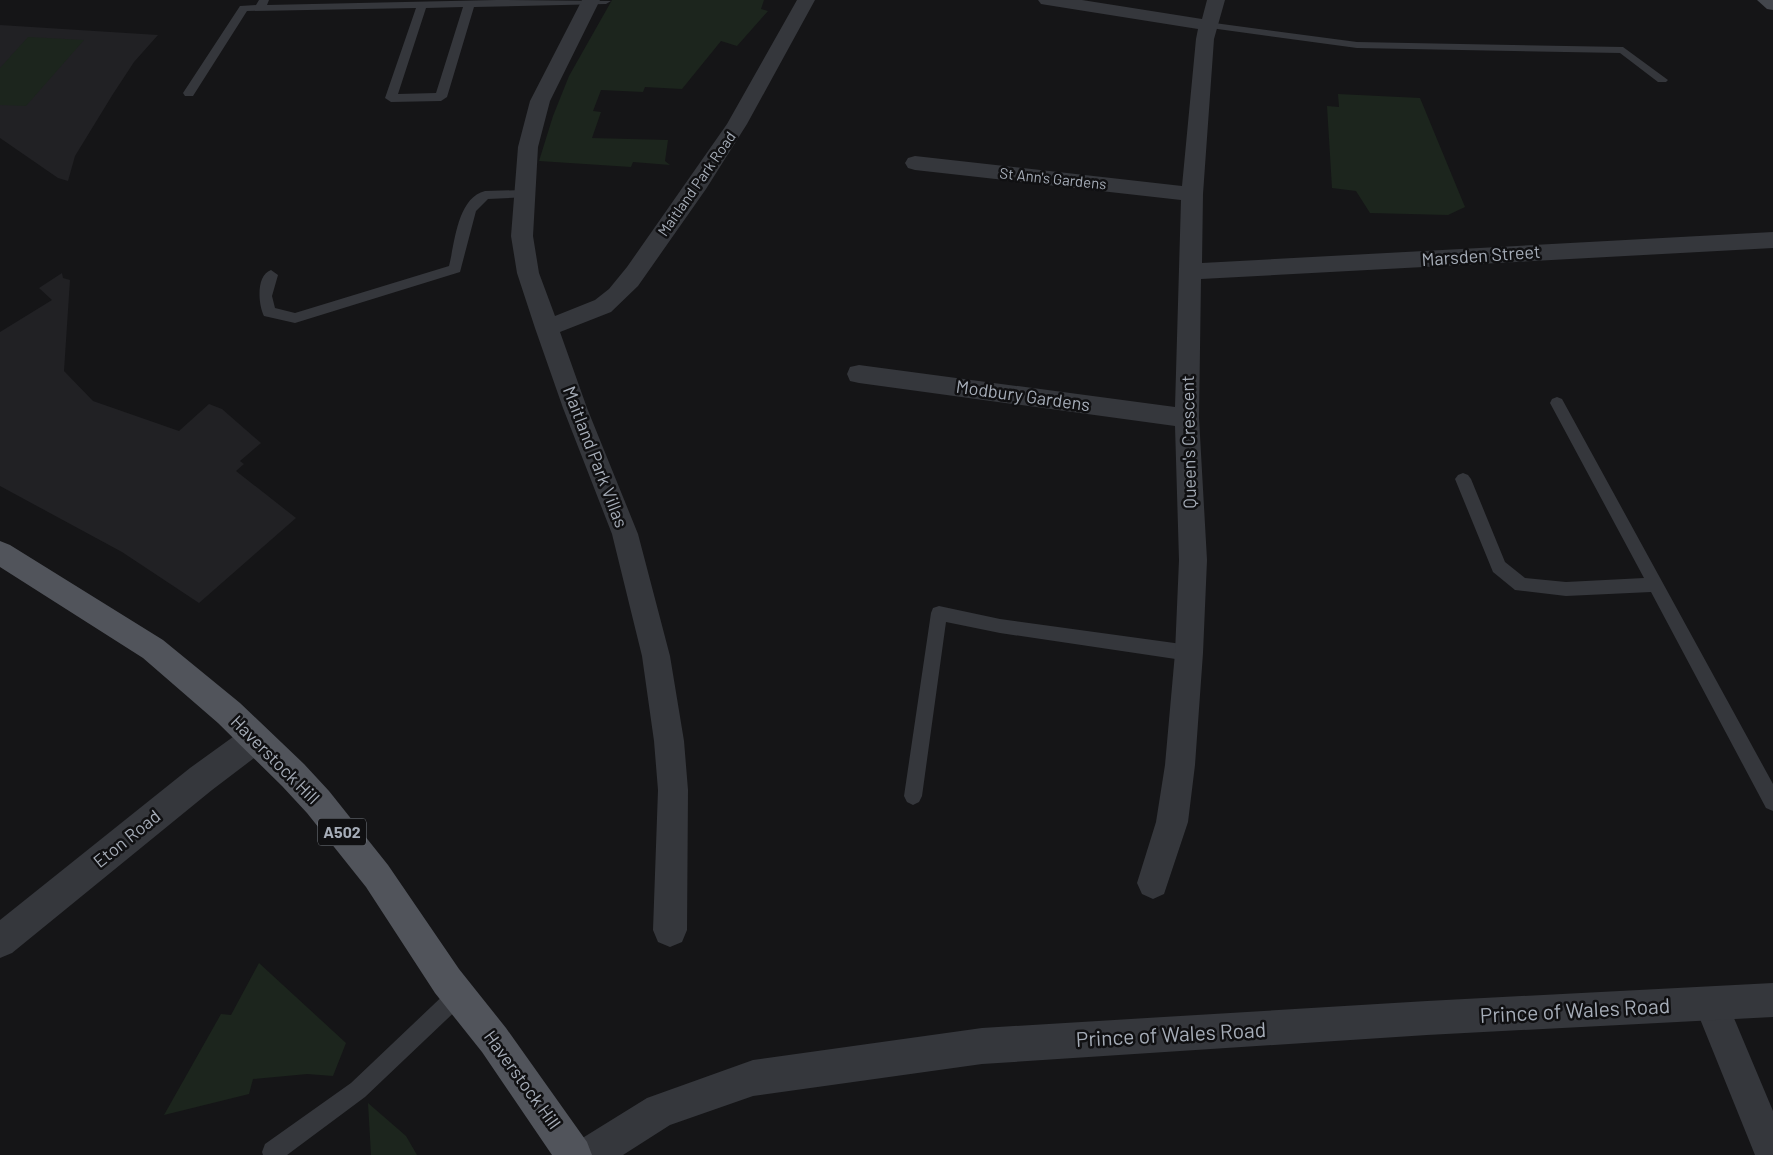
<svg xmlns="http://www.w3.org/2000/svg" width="1773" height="1155" viewBox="0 0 1773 1155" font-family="Barlow,sans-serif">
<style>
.built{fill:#212124}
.green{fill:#1c251d}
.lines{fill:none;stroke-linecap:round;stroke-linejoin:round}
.service{fill:#35373c;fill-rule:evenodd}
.minor{fill:#35373c;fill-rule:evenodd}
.tertiary{fill:#35373c;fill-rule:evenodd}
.secondary{fill:#43464c;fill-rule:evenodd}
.primary{fill:#51545b;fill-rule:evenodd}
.labels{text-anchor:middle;stroke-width:5;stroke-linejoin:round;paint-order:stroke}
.far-street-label{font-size:15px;fill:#a6adb8;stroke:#101012}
.shield{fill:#101012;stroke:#797e86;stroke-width:1}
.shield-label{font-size:16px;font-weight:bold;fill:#a6adb8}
.street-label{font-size:18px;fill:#a6adb8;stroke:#101012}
.near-street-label{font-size:21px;fill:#a6adb8;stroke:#101012}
</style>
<rect width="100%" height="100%" fill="#151517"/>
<!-- built -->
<path class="built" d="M0 25 158 35 134 62 113 94 75 156 68 181 58 178 0 138Z
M62 273 63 278 70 280 64 371 93 401 179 431 209 404 222 409 261 443 240 461 244 464 236 471 296 518 199 603 122 552 0 486V332L52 300 39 288Z"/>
<!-- green -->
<path class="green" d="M612 0H764L761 9 768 11 737 46 721 41 682 89 645 87 643 92 601 90 593 111 601 112 592 138 668 140 665 161 670 165 633 162 631 167 539 161 553 116 569 76Z
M28 37 84 40 26 106 0 105V68Z
M1338 94 1420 98 1465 207 1448 215 1370 213 1356 191 1332 188 1327 106 1339 107Z
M259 963 346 1043 333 1076 307 1074 253 1079 249 1094 164 1115 221 1014 231 1015Z
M368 1103 406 1136 417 1155H371Z"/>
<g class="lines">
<!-- service -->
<path class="service" d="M259 0H269L267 5 496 0 611 1 606 4 474 7 447 97 441 101 391 102 385 98 416 8 247 11 193 96H185L183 93 240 6 256 5ZM463 7 436 93 398 94 426 8Z
M1207 22 1357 42 1623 47 1668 80 1666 82H1658L1620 53 1357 48 1203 27V23Z
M524 190 528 191 530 194 528 197 488 199 476 211 460 272 295 323 264 316C258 304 256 275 271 270L278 275 272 296 275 308 295 313 449 266C455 243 457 198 485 191Z
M1557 397 1562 399 1773 784V811L1766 808 1651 592 1566 596 1515 590 1493 572 1455 479 1458 475 1463 473 1468 475 1471 479 1505 562 1525 578 1566 582 1644 578 1550 403 1552 399Z
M939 606 1000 619 1189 645 1195 648 1197 653 1195 658 1189 661 1000 633 946 622 922 796 919 802 913 805 907 802 904 796 931 613 933 608Z
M458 985 465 988 468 995 465 1002 365 1097 287 1155H263L262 1152 265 1144 351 1083 451 988Z"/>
<!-- minor -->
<path class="minor" d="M582 0H600L550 101 538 147 533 236 539 273 555 316 595 300 609 289 627 267 727 124 797 0H815L747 124 706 189 638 286 611 312 560 332 587 408 638 534 670 656 684 741 688 790 687 930 682 942 670 947 658 942 653 930 658 790 654 741 642 656 612 534 563 408 535 328 517 273 511 236 518 147 530 101Z
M1038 0H1082L1202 19 1207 0H1225L1214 39 1203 194 1202 263 1773 232V248L1201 279 1199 418 1207 560 1203 653 1195 765 1188 822 1164 894 1153 899 1142 894 1137 883 1156 822 1165 765 1175 653 1179 560 1175 426 859 383 850 381 847 374 850 367 859 365 1175 407 1181 200 915 170 908 168 905 163 908 158 915 156 1182 186 1196 39 1198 29 1047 5 1041 4Z
M255 725 266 729 270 739 266 749 212 790 12 953 0 958V920L190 768 244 729Z
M1711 987 1723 992 1773 1111V1155H1755L1694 1004 1699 992Z"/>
<!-- tertiary -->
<path class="tertiary" d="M1773 983V1017L1427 1035 982 1064 753 1096 670 1125 623 1155H571L576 1142 647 1098 753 1060 982 1028 1427 1001Z"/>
<!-- secondary -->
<path class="secondary" d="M1757 0H1773V10L1767 9Z"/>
<!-- primary -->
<path class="primary" d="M0 541 10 545 163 640 240 703 304 764 329 791 388 865 459 969 506 1028 587 1142 592 1155H552L482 1052 435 993 366 887 307 813 282 786 218 723 143 658 0 567Z"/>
</g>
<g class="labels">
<!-- far-street labels -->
<g class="far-street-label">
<text transform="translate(1053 179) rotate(6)" y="5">St Ann's Gardens</text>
<text transform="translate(697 184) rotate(-55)" y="5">Maitland Park Road</text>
</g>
<!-- shield labels -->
<rect class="shield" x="318" y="818.5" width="48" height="27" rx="4"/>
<g class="shield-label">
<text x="342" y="838">A502</text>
</g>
<!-- street labels -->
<g class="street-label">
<text transform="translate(1481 256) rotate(-4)" y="6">Marsden Street</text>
<text transform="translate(1023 396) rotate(8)" y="6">Modbury Gardens</text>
<text transform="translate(1189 442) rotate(-91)" y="6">Queen's Crescent</text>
<text transform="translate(595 457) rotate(69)" y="6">Maitland Park Villas</text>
<text transform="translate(275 760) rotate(45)" y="6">Haverstock Hill</text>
<text transform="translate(127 839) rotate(-39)" y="6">Eton Road</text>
<text transform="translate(522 1080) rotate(54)" y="6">Haverstock Hill</text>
</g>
<!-- near-street labels -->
<g class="near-street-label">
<text transform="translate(1575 1011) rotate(-3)" y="7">Prince of Wales Road</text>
<text transform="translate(1171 1035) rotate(-3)" y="7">Prince of Wales Road</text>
</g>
</g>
</svg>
